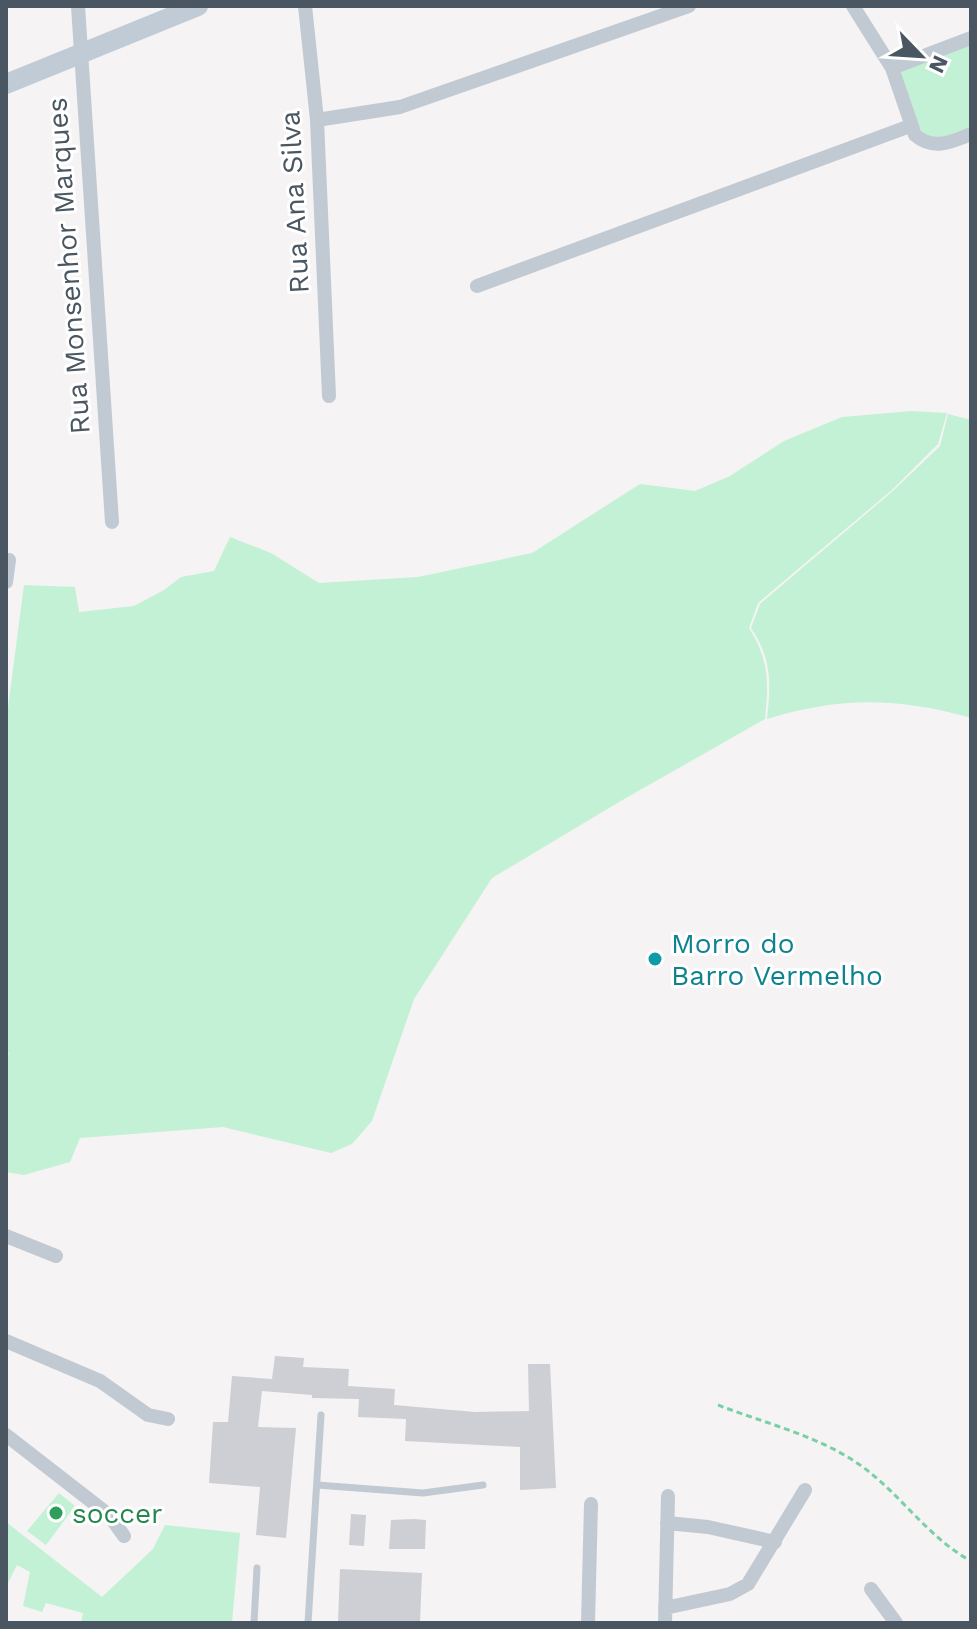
<svg xmlns="http://www.w3.org/2000/svg" width="977" height="1629" viewBox="0 0 977 1629" font-family="'Work Sans',sans-serif">
<style>
.green{fill:#c3f1d5}
.building{fill:#cdcfd5}
.lines{fill:none;stroke-linecap:round;stroke-linejoin:round}
.path{stroke:#7ad0a6;stroke-width:3;stroke-dasharray:6 4;stroke-linecap:butt}
.lane{stroke:#c1cad2;stroke-width:7}
.street{stroke:#c1cad2;stroke-width:14}
.secondary{stroke:#c1cbd6;stroke-width:20}
.culture-dot{fill:#0f9aa8;stroke:#fff;stroke-width:3}
.leisure-dot{fill:#2e9e5b;stroke:#fff;stroke-width:3}
.labels{text-anchor:middle;stroke-width:6;stroke-linejoin:round;paint-order:stroke}
.street-label{font-size:28px;fill:#4a5661;stroke:#fff}
.culture-label{font-size:28px;fill:#0d838f;stroke:#fff;text-anchor:start}
.leisure-label{font-size:28px;fill:#27864d;stroke:#fff;text-anchor:start}
</style>
<rect width="100%" height="100%" fill="#f5f3f3"/>
<!-- green -->
<path class="green" d="M971 41V127L936 139 923 135 895 71Z
M912 411 947 413 938 444 893 489 758 603 749 628C769 660 769 682 765 719L619 802 492 878 414 999 372 1121 352 1144 331 1153 223 1127 80 1138 70 1162 24 1175 6 1172V1060L9 1053 6 1051V723L24 585 75 587 79 612 134 606 164 590 181 577 214 571 230 537 271 553 319 583 418 577 532 553 640 484 695 491 730 476 784 441 842 417Z
M948 414 971 420V718C896 697 840 697 767 719 771 683 772 659 751 628L760 604 894 490 940 446Z
M59 1493 75 1506 46 1545 27 1531Z
M6 1522 102 1597 153 1549 165 1525 240 1533 232 1623H81L83 1613 46 1603 42 1612 23 1606 30 1572 17 1565 6 1587Z"/>
<!-- building -->
<path class="building" d="M275 1356 304 1358 303 1367 349 1369 348 1386 395 1389 394 1405 475 1412 529 1411 528 1364H550L556 1488 520 1490V1447L405 1441 406 1419 358 1417 359 1399 312 1398V1395L262 1391 258 1427 296 1428 286 1538 256 1535 260 1487 209 1483 213 1422H228L232 1376 272 1379Z
M351 1514 366 1515 364 1546 349 1545Z
M414 1519 426 1520 425 1549H389L391 1520Z
M340 1569 422 1573 420 1623H338Z"/>
<g class="lines">
<!-- path -->
<path class="path" d="M718 1405C764 1423 819 1436 860 1465 900 1493 927 1537 971 1561"/>
<!-- lane -->
<path class="lane" d="M317 1485 423 1493 483 1485
M254 1623 257 1568
M308 1623 321 1415"/>
<!-- street -->
<path class="street" d="M78 6 112 522
M305 6 317 120 329 396
M853 6 892 68 915 135C934 151 950 142 971 134
M892 68 971 38
M317 120 400 107 689 6
M477 286 910 126
M6 582 9 560
M6 1236 56 1256
M6 1341 100 1381 148 1415 168 1419
M6 1435 109 1515 124 1536
M667 1523 708 1527 775 1542
M871 1589 896 1623
M665 1608 730 1594 748 1584 805 1490
M588 1623 591 1504
M665 1623 668 1496"/>
<!-- secondary -->
<path class="secondary" d="M6 84 198 6"/>
</g>
<!-- markers -->
<circle class="culture-dot" cx="655" cy="959" r="8"/>
<circle class="leisure-dot" cx="56" cy="1513" r="8"/>
<g class="labels">
<!-- street labels -->
<g class="street-label">
<text transform="translate(294 202) rotate(-93)" y="10">Rua Ana Silva</text>
<text transform="translate(68 266) rotate(-94)" y="10">Rua Monsenhor Marques</text>
</g>
<!-- culture labels -->
<g class="culture-label">
<text x="671" y="953">Morro do<tspan x="671" dy="32">Barro Vermelho</tspan></text>
</g>
<!-- leisure labels -->
<g class="leisure-label">
<text x="72" y="1523">soccer</text>
</g>
</g>
<!-- border -->
<rect width="977" height="1629" fill="none" stroke="#4a5661" stroke-width="16"/>
<!-- north arrow -->
<g transform="translate(921 56) rotate(115)" stroke="#ffffff" stroke-width="6" paint-order="stroke">
<path d="M0-6L14 30L0 20L-14 30Z" fill="#4a5661"/>
<text y="-12" font-size="22" font-weight="bold" text-anchor="middle" fill="#4a5661">N</text>
</g>
</svg>
